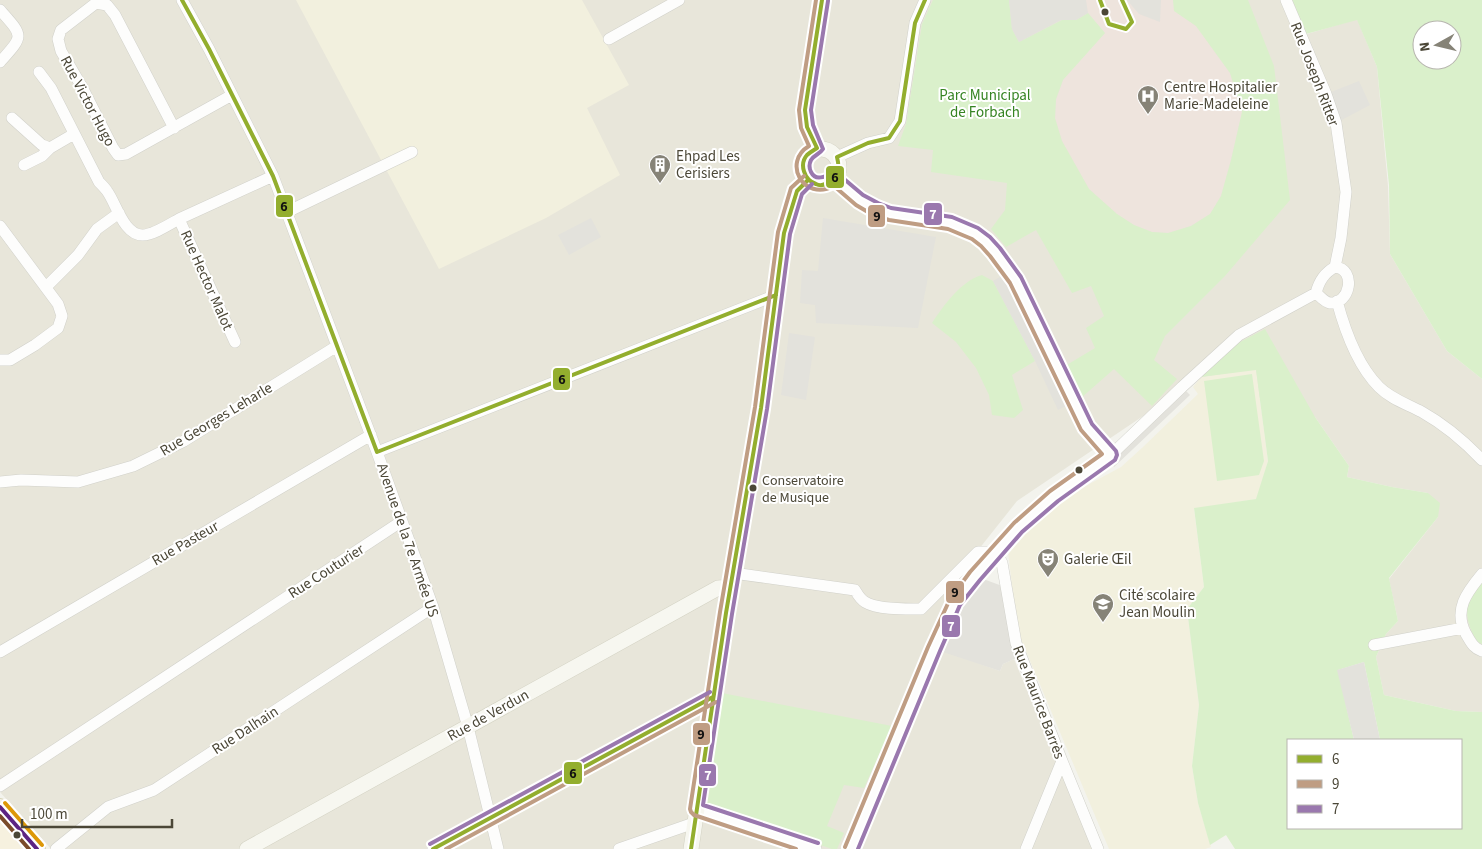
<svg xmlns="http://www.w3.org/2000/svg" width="1482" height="849" viewBox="0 0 1482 849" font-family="'Source Sans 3',sans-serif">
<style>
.residential{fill:#e8e6da}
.commercial{fill:#f6f1df}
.education{fill:#f2f0de}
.medical{fill:#eee4dd}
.green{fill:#daf0cb;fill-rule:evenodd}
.parking{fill:#e3e2dc}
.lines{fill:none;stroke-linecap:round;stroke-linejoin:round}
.street-casing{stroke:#d1d1ca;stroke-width:12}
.secondary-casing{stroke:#d3d2c3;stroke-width:16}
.primary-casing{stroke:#d8d4b8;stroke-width:18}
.street{stroke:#fdfdfc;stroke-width:11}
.secondary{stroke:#f7f7f0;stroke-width:15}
.primary{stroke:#f2f1e5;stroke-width:16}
.bus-1-casing{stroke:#fff;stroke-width:8}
.bus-2-casing{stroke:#fff;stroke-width:8}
.bus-3-casing{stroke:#fff;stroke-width:8}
.bus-4-casing{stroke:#fff;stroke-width:8}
.bus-5-casing{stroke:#fff;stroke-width:8}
.bus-6-casing{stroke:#fff;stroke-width:8}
.bus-1{stroke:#93ae2e;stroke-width:4}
.bus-2{stroke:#bf9d83;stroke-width:4}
.bus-3{stroke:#9a78ae;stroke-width:4}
.bus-4{stroke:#5c2483;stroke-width:4}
.bus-5{stroke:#7a4b2a;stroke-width:4}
.bus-6{stroke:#dd9808;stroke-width:4}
.bus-dot{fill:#4b4737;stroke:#fff;stroke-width:2}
.labels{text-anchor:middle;stroke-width:4;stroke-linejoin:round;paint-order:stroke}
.bus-label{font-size:14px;fill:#4b4737;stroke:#fff;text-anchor:start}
.street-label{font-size:15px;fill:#4b4737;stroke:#fff}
.poi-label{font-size:15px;fill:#4b4737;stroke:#fff;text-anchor:start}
.park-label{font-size:15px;fill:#368423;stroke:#fff}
.line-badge{stroke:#fff;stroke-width:2}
.badge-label{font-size:14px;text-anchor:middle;font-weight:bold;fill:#fff}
.pale-badge-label{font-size:14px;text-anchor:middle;font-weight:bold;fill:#111}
</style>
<rect width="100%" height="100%" fill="#f3f3ed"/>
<!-- residential -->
<path class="residential" d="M0 0H1292L1307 34 1357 19 1377 67 1388 186 1390 254 1447 351 1482 379V712L1456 711 1384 695 1376 657 1386 634 1398 621 1389 579 1438 517 1428 493 1392 487 1347 477 1349 466 1315 417 1201 377 1017 501 956 578 926 645 1000 671 1003 664 1014 659 1093 849H51L0 792Z"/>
<!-- commercial -->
<path class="commercial" d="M0 816 4 821 22 849H0Z"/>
<!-- education -->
<path class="education" d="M296 0H582L629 85 587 108 620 175 546 218 439 269Z
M1256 369 1268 461 1257 499 1194 509 1204 587 1187 609 1199 705 1192 766 1198 803 1211 847 1205 849H1109L1020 637 1013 595 1008 551 1026 533 1069 495 1121 467 1143 447 1198 394 1193 387 1201 377Z"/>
<!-- medical -->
<path class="medical" d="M1009 0H1173L1175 11 1196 26 1230 73 1242 112 1231 160 1221 196 1210 214 1191 226 1168 233 1152 232 1134 225 1117 214 1089 189 1062 141 1055 118 1056 100 1063 79 1105 33 1088 13 1076 20Z"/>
<!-- green -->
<path class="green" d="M933 0H1009L1012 29 1019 42 1062 20H1076L1088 13 1105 33 1063 80 1056 99 1055 118 1062 141 1089 189 1117 214 1134 225 1152 232 1168 233 1191 226 1210 214 1221 196 1231 160 1242 112 1230 73 1196 26 1174 11 1173 0H1248L1274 66 1290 200 1225 276 1165 336 1154 360 1177 379 1152 406 1114 369 1081 398 1065 366 1095 348 1086 328 1104 316 1091 286 1072 293 1036 230 1006 247 991 229 1005 210 1007 183 931 172 933 150 898 146 906 124 922 24Z
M1292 0H1482V379L1447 351 1390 254 1389 185 1377 67 1357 20 1306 34ZM1422 30H1452V60H1422Z
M982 275 993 281 1035 361 1012 375 1023 410 1014 418 992 415 989 395 976 368 956 342 932 323C944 305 961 281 982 275Z
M1265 329 1315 417 1349 466 1347 477 1392 487 1428 493 1440 503 1438 517 1389 578 1398 621 1386 634 1376 657 1384 695 1456 711 1482 712V849H1235L1226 835 1210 845 1198 803 1192 766 1199 705 1187 609 1204 587 1194 508 1256 499 1268 461 1256 370 1201 377 1236 344ZM1364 662 1380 740H1461V828H1288V740H1354L1338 670Z
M1252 374 1264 461 1259 475 1217 481 1204 381Z
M1482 582V644L1477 642C1464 619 1462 602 1482 582Z
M717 692 892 726 864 788 844 785 827 826 844 833 837 849H832L701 804Z"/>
<!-- parking -->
<path class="parking" d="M1009 0H1086L1088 13 1076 20H1061L1019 42 1012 29Z
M1127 0H1161L1160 22 1139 14Z
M1359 81 1370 105 1336 123 1326 94Z
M591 218 601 237 569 255 558 235Z
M823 218 936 237 918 328 816 323 815 305 800 303 802 270 818 271Z
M1010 271 1074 402 1058 410 1035 361 993 281Z
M789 333 815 337 806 400 781 395Z
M1182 387 1190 395 1114 467 1111 460Z
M975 576 1005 587 1021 656 1003 664 1000 671 934 649Z
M1364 662 1380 740H1354L1337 670Z"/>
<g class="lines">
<!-- street casing -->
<g class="street-casing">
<path id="street" d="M182 0 209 49 273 176 377 452 433 607 468 727 498 849
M1286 0 1326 94 1336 123 1346 192 1341 238 1335 267
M0 10C24 37 24 35 0 62
M609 39 679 0
M39 72 51 88 99 182C102 185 105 188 107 191 116 203 124 236 143 235 153 235 170 224 179 219
M12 118 42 145 50 148 74 134
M174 128 115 15 107 5 96 3 61 30 58 39 61 51 82 87 113 148 118 155 126 154 232 95
M837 157 868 143 889 138 900 121 915 23 925 0
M24 165 42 156 50 148
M835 179C848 189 860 203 875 209 888 215 903 215 916 217 969 224 987 234 1015 280L1087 427 1111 455
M287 212 412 152
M0 226 58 304 62 316 58 328 35 345 10 360H0
M1335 267C1357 269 1350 305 1330 303 1324 302 1320 296 1316 293 1319 281 1324 273 1335 267Z
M46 287 78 255 97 229 119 213
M1337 301C1345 331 1357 365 1379 387 1391 399 1407 404 1422 412 1445 425 1464 441 1482 460
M235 342 179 219 273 176
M377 452 776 295
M0 482 21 480 78 482 133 466 184 441 337 346
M996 552 1002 563 1016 643 1062 761 1098 849
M733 573 855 590C858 595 860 599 865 602 878 610 906 609 921 609L978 552H996
M1482 574C1467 592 1453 610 1466 634 1471 642 1473 648 1482 651
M1374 645 1463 628
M0 652 371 435
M0 786 402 521
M696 809 816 849
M56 849 108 807 154 790 433 607
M433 849 713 697
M619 849 694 823
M851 849 950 611 975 576 1018 528 1032 515 1054 496 1111 455 1182 387 1239 335 1316 293
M1026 849 1062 761"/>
</g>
<!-- secondary casing -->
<g class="secondary-casing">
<path id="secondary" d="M817 148 807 127 805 110 822 0
M803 167a18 18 0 1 1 36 0a18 18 0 1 1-36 0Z
M247 849 718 588 731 587
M691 849 726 613 761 408 784 233 791 208 797 191 808 180"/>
</g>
<!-- primary casing -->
<g class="primary-casing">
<path id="primary" d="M0 807 37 849"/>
</g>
<!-- street -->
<use href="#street" class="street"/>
<!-- secondary -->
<use href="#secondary" class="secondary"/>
<!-- primary -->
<use href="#primary" class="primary"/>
<!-- bus-1 casing -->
<g class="bus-1-casing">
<path id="bus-1" d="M182 0 209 49 273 176 377 452 776 295
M822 0 805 110 807 127 817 148C814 150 810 152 807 155 799 164 804 180 816 184 820 186 824 185 827 183 839 178 840 169 837 157L868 143 889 138 900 121 915 23 925 0
M1100 0 1109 24 1126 29 1132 22 1122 0
M433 849 713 697
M691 849 726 613 761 408 784 233 797 191 808 180"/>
</g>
<!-- bus-2 casing -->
<g class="bus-2-casing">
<path id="bus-2" d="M816 0 799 110 801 128 809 146C782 162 803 202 834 186L856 205 873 215 889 220 948 229 972 239 981 246 990 256 1010 283 1081 430 1102 454 1050 491 1014 523 970 572 950 599 928 647 845 847
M446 849 716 702
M796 849 694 815 691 812 690 809 720 612 755 407 778 232 791 188 804 176"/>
</g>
<!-- bus-3 casing -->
<g class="bus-3-casing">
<path id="bus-3" d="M828 1 811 110 813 125 823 149C820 154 814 155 811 160 809 164 809 168 811 172 817 184 829 173 837 173L863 195 878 203 891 208 952 217 978 228 990 237 1000 248 1021 277 1092 424 1116 451 1117 455 1115 460 1058 501 1022 532 980 580 960 605 940 651 858 849
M812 184 802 194 790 234 767 409 732 614 703 805 818 843
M430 844 710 692"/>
</g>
<!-- bus-4 casing -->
<g class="bus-4-casing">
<path id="bus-4" d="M0 807 37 849"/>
</g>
<!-- bus-5 casing -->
<g class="bus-5-casing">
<path id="bus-5" d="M0 816 29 849"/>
</g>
<!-- bus-6 casing -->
<g class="bus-6-casing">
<path id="bus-6" d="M5 803 42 845"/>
</g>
<!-- bus-1 -->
<use href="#bus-1" class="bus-1"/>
<!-- bus-2 -->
<use href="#bus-2" class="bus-2"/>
<!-- bus-3 -->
<use href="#bus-3" class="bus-3"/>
<!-- bus-4 -->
<use href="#bus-4" class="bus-4"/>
<!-- bus-5 -->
<use href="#bus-5" class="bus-5"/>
<!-- bus-6 -->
<use href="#bus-6" class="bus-6"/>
</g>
<!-- icons -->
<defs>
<g id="hospital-pin" transform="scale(1.125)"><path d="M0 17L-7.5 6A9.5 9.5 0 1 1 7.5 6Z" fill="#868377" stroke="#fff"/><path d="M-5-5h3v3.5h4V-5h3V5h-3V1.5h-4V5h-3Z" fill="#fff"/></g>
<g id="building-pin" transform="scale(1.125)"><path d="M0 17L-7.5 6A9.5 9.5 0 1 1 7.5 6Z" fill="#868377" stroke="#fff"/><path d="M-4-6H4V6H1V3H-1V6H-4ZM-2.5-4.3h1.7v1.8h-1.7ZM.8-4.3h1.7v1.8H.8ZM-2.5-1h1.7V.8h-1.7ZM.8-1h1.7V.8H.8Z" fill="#fff"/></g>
<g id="theatre-pin" transform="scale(1.125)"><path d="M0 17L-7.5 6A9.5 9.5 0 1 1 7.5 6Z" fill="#868377" stroke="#fff"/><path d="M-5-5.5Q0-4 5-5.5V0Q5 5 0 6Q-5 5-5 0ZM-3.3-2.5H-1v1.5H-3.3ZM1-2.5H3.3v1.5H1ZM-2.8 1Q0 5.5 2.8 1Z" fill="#fff"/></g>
<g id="school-pin" transform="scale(1.125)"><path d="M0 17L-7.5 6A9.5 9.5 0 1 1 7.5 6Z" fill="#868377" stroke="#fff"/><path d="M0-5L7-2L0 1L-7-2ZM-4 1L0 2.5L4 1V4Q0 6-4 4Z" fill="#fff"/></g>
</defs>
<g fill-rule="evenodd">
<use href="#hospital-pin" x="1148" y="96"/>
<use href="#building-pin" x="660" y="165"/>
<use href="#theatre-pin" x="1048" y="559"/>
<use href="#school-pin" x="1103" y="604"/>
</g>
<!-- markers -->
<g class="bus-dot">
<circle cx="1105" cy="12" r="4.5"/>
<circle cx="1079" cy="470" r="4.5"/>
<circle cx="753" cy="488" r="4.5"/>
<circle cx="17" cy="835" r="4.5"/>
</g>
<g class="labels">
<!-- bus labels -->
<g class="bus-label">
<text x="762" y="485">Conservatoire<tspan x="762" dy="17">de Musique</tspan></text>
</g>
<!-- street labels -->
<g class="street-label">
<text transform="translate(1315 74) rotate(69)" y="5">Rue Joseph Ritter</text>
<text transform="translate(88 101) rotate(62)" y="5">Rue Victor Hugo</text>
<text transform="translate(207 280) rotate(66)" y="5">Rue Hector Malot</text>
<text transform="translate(216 419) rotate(-31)" y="5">Rue Georges Leharle</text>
<text transform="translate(408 540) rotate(71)" y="5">Avenue de la 7e Armée US</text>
<text transform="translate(185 543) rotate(-30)" y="5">Rue Pasteur</text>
<text transform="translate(326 571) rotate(-33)" y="5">Rue Couturier</text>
<text transform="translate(1039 702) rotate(69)" y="5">Rue Maurice Barrès</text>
<text transform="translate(488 715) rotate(-29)" y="5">Rue de Verdun</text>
<text transform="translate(245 730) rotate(-33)" y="5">Rue Dalhain</text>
</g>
<!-- poi labels -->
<g class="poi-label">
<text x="1164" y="92">Centre Hospitalier<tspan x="1164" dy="17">Marie-Madeleine</tspan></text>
<text x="676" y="161">Ehpad Les<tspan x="676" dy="17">Cerisiers</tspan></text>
<text x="1064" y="564">Galerie Œil</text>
<text x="1119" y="600">Cité scolaire<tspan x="1119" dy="17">Jean Moulin</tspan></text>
</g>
<!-- park labels -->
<g class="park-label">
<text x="985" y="100">Parc Municipal<tspan x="985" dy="17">de Forbach</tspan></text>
</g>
</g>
<g class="line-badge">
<rect x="825" y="165" width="20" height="24" rx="5" fill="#93ae2e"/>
<rect x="275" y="194" width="19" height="24" rx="5" fill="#93ae2e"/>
<rect x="923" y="202" width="20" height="24" rx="5" fill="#9a78ae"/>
<rect x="867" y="204" width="19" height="24" rx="5" fill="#bf9d83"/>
<rect x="552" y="367" width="19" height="24" rx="5" fill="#93ae2e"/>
<rect x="945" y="580" width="20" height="24" rx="5" fill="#bf9d83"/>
<rect x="941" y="614" width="20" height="24" rx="5" fill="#9a78ae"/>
<rect x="692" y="722" width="19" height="24" rx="5" fill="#bf9d83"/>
<rect x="563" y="761" width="20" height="24" rx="5" fill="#93ae2e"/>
<rect x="698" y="763" width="19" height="24" rx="5" fill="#9a78ae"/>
</g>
<g class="badge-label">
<text x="933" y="219">7</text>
<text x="951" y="631">7</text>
<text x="708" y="780">7</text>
</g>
<g class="pale-badge-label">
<text x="835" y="182">6</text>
<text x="284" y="211">6</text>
<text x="877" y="221">9</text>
<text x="562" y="384">6</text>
<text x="955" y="597">9</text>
<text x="701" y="739">9</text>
<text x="573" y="778">6</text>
</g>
<!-- legend -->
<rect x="1287" y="739" width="175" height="90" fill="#ffffff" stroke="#b7b5af"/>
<rect x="1297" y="755" width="25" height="8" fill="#93ae2e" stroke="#b7b5af"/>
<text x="1332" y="764" font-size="15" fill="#4b4737">6</text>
<rect x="1297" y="780" width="25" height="8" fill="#bf9d83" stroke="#b7b5af"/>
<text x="1332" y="789" font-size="15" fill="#4b4737">9</text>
<rect x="1297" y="805" width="25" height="8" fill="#9a78ae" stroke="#b7b5af"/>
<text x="1332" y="814" font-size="15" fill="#4b4737">7</text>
<!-- north arrow -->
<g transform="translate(1437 45) rotate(262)"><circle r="24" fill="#ffffff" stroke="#b7b5af"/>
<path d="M0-4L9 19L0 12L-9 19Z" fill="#868377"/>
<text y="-8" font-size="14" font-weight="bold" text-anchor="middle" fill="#4b4737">N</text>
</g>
<!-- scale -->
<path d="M22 819v8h150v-8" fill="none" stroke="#4b4737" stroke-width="2.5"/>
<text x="30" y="819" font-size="15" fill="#4b4737" stroke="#ffffff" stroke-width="4" paint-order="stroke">100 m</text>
</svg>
